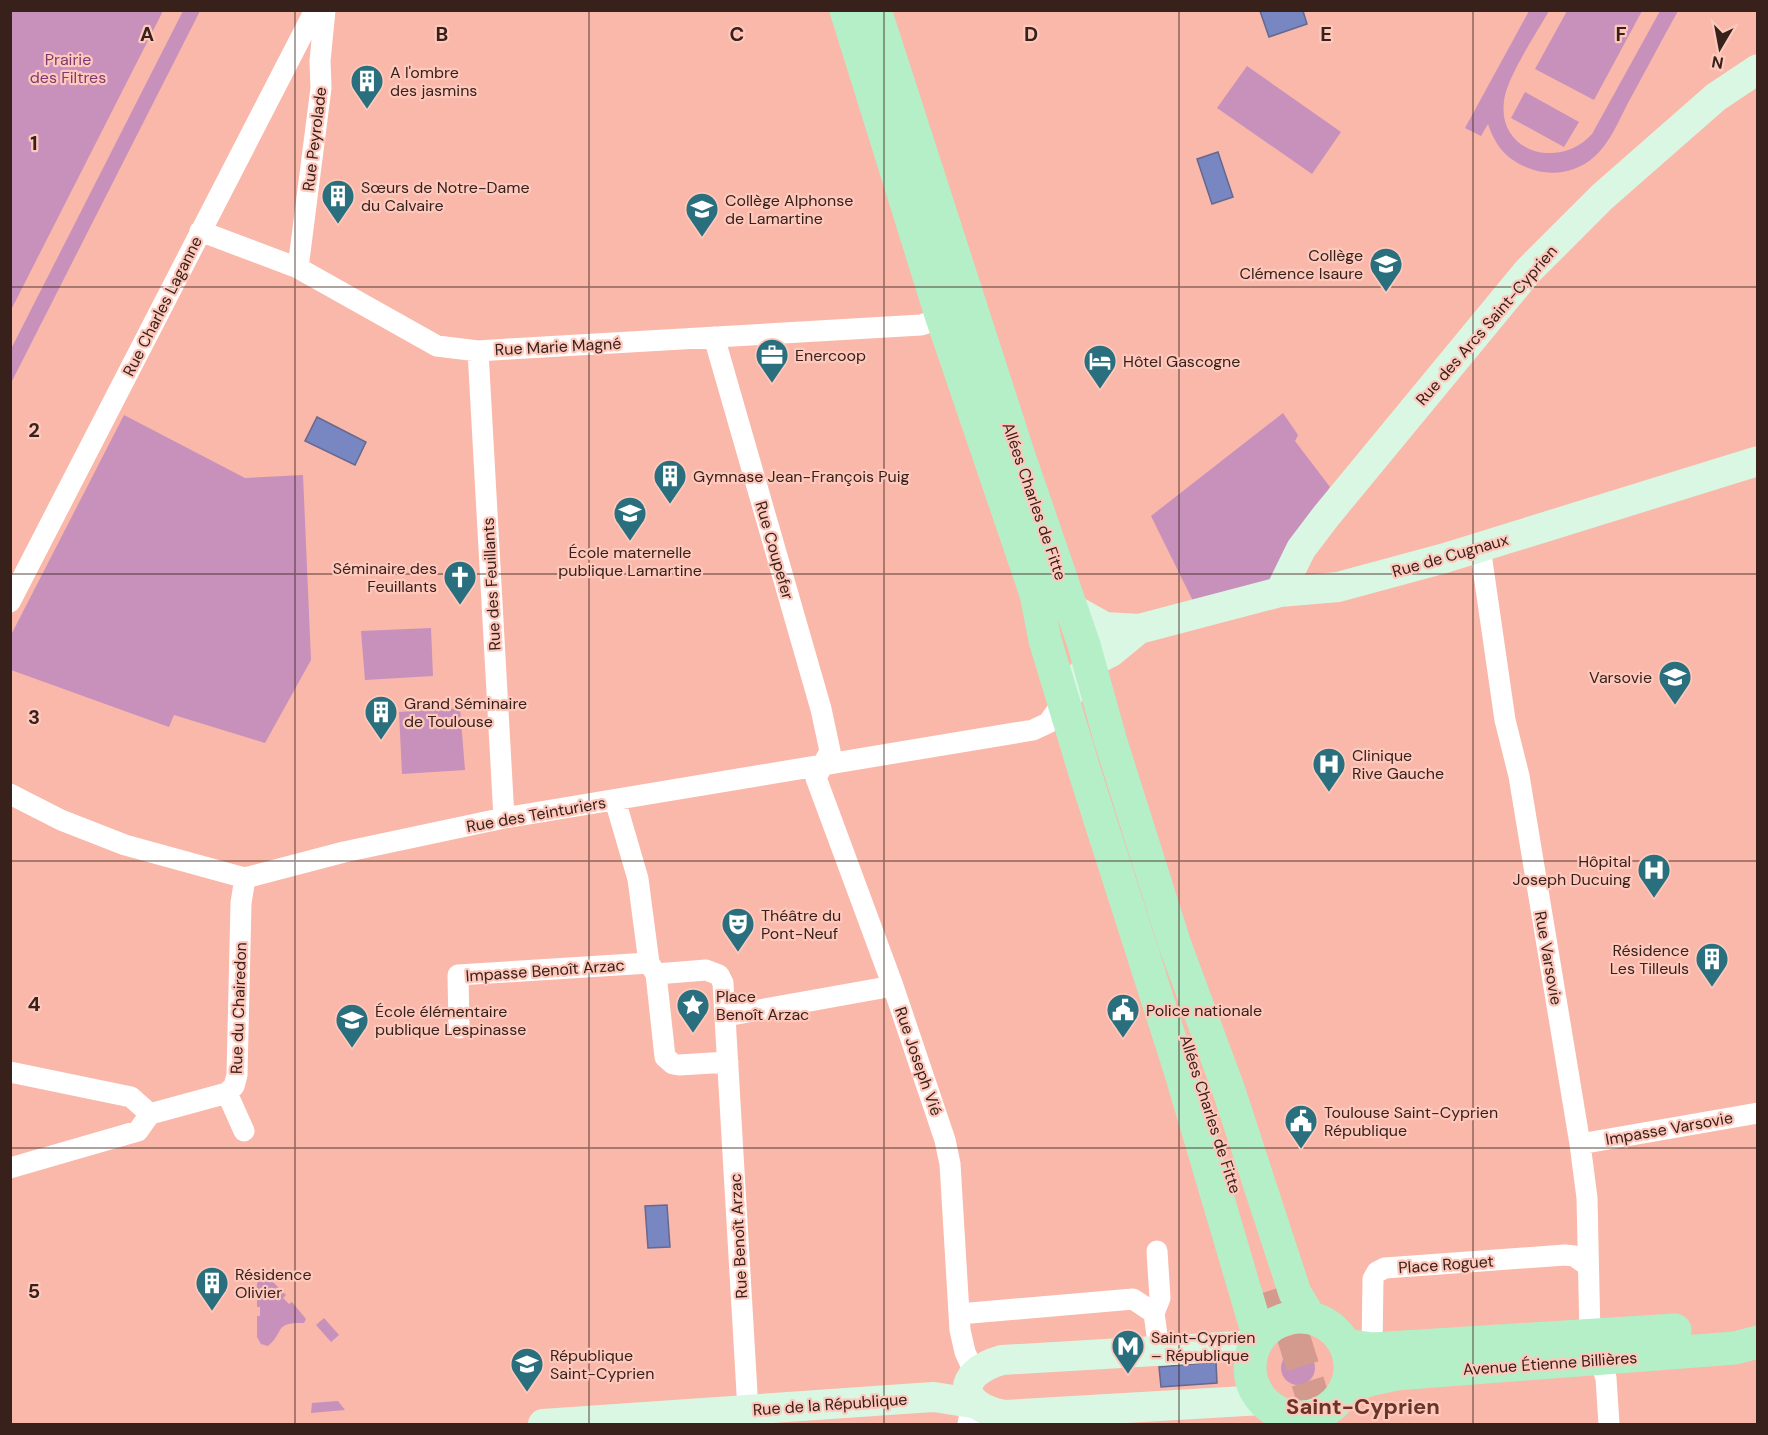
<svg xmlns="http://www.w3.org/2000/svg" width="1768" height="1435" viewBox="0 0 1768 1435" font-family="'DM Sans',sans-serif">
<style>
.green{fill:#c791bc}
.water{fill:#7886c1;stroke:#65688f;stroke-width:1.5}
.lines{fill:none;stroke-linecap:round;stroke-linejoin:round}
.primary-tunnel{stroke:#d39a8d;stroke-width:33;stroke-dasharray:33 16;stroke-linecap:butt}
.street{stroke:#fff;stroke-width:21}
.secondary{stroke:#daf7e4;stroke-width:30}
.primary{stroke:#b5efc8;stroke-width:33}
.grid{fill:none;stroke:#39211b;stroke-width:1.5;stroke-opacity:0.55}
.labels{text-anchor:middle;stroke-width:4.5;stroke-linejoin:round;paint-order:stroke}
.park-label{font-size:16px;fill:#7d3972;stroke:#fec9bc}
.poi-label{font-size:16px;fill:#39211b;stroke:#fec9bc;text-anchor:start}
.street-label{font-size:16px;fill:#39211b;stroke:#fec9bc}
.district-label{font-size:22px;font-weight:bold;fill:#693428;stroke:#fec9bc}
.grid-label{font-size:20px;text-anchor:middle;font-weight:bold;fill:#39211b;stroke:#fec9bc;stroke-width:4.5;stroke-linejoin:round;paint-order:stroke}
</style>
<rect width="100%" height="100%" fill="#f9b8a9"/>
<!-- green -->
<path class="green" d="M10 11H163L11 310H10Z
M183 11H200L11 383V349Z
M1529 11H1549C1537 32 1506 79 1504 101 1497 153 1560 170 1592 134L1660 11H1678C1661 41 1645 72 1628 103 1618 122 1610 143 1594 157 1577 172 1555 176 1534 170 1509 162 1496 148 1488 124L1481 136 1465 128Z
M1567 11H1642L1594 100 1535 69Z
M1247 66 1341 132 1312 174 1217 108Z
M1525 92 1579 122 1564 147 1511 118Z
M1283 413 1298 435 1295 441 1330 487 1279 576 1268 582 1193 601 1151 516Z
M124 415 245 478 303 475 311 660 265 743 174 715 169 727 11 670V635Z
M431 628 433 676 365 680 361 631Z
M460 708 465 770 402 774 399 712Z
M262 1277 272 1281 286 1295 283 1298 289 1304 292 1302 306 1319 304 1323C273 1322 285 1332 268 1346L261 1344 257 1337V1316H260V1307H257V1283Z
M324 1318 339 1335 331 1342 316 1325Z
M1281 1368a17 17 0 1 1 34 0a17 17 0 1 1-34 0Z
M338 1401 345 1410 311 1413 312 1403Z"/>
<!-- water -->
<path class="water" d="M1260 11H1303L1307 24 1269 37Z
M1218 152 1233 197 1212 204 1197 159Z
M317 417 366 442 355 465 305 441Z
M667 1205 670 1247 648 1248 645 1206Z
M1216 1362 1217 1383 1161 1387 1159 1367Z"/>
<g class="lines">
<!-- primary-tunnel -->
<path class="primary-tunnel" d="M1278 1288 1321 1424"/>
<!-- street -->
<path class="street" d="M200 231 298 268 437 346 478 351 509 349 921 325 942 318
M298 268 321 88 320 61 325 10
M714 337 821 709 830 751 816 778 893 986 945 1140 950 1164 960 1330 965 1352 974 1372
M478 351 504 818
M1480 547 1505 720 1519 776 1580 1144 1587 1198 1590 1336
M10 602 315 10
M10 794 61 820 125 845 245 878 344 852 504 818 1033 730 1048 723 1064 701
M615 800 638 879 649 963 656 974 665 1057 673 1064 679 1065 728 1062
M656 974 706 970 719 975 723 983 748 1410
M726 1016 893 986
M459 1028 458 975 649 963
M10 1072 131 1097 150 1114
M227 1093 244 1131
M150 1114 227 1093 234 1086 237 1075 241 903 245 878
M1580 1144 1758 1113
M10 1168 138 1131 150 1114
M1154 1313 1160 1298 1157 1251
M959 1314 1133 1299 1154 1313 1159 1350
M1599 1359 1606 1378 1609 1424
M1350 1373 1372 1349 1373 1279 1377 1272 1385 1268 1565 1255 1574 1256 1587 1265
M968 1424 972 1403"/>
<!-- secondary -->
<path class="secondary" d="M1280 592 1301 549 1326 516 1528 271 1602 197 1716 97 1758 69
M1071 608 1105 627 1139 629 1280 592 1338 587 1445 558 1758 461
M1064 701 1090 663 1111 652 1139 629
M1256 1345 1002 1360C956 1373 956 1406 1005 1415L1262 1400
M543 1424 918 1398 934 1397 972 1403"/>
<!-- primary -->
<path class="primary" d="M846 10 942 318 1036 594 1045 640 1085 773 1180 1070 1259 1338
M875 10 1018 453 1084 645 1110 739 1175 945 1228 1088 1295 1293 1310 1318
M1250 1367a50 50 0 1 1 100 0a50 50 0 1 1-100 0Z
M1345 1345 1372 1349 1675 1330
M1344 1391 1368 1380 1396 1374 1735 1348 1758 1342"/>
</g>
<!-- grid -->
<path class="grid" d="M295 10V1424M589 10V1424M884 10V1424M1179 10V1424M1473 10V1424M10 287H1758M10 574H1758M10 861H1758M10 1148H1758"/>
<!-- icons -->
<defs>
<g id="building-pin" transform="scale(1.725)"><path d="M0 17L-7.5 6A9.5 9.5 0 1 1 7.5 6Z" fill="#296f7d" stroke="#fec9bc"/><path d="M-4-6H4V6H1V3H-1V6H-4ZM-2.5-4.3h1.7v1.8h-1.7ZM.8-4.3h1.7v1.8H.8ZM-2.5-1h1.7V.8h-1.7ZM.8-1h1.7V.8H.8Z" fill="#fff"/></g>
<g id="school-pin" transform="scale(1.725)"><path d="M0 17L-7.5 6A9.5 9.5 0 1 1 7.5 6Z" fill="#296f7d" stroke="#fec9bc"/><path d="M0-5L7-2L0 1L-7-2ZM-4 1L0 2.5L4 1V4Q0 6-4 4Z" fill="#fff"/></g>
<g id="office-pin" transform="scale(1.725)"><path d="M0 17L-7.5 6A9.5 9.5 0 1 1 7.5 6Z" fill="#296f7d" stroke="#fec9bc"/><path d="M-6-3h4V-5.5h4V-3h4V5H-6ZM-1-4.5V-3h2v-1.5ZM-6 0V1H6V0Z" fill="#fff"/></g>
<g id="hotel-pin" transform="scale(1.725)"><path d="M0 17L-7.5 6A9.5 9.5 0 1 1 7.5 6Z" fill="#296f7d" stroke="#fec9bc"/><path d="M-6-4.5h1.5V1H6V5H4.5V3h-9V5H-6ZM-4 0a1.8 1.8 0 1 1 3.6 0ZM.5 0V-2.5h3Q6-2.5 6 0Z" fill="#fff"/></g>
<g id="church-pin" transform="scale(1.725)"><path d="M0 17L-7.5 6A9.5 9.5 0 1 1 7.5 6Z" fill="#296f7d" stroke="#fec9bc"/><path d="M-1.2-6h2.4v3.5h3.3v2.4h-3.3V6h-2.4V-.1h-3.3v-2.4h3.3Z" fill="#fff"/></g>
<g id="hospital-pin" transform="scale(1.725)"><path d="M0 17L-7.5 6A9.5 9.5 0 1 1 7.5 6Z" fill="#296f7d" stroke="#fec9bc"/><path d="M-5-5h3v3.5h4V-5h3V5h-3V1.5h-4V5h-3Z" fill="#fff"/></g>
<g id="theatre-pin" transform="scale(1.725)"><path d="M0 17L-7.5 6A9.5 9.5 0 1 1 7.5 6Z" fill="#296f7d" stroke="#fec9bc"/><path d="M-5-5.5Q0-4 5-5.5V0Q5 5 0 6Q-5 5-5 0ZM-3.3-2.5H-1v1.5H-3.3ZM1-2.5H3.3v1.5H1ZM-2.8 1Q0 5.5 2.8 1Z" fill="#fff"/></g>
<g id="sight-pin" transform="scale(1.725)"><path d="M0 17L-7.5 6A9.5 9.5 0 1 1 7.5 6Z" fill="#296f7d" stroke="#fec9bc"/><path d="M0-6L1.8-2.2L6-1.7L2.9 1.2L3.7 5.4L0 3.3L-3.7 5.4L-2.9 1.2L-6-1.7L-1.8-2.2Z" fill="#fff"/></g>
<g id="civic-pin" transform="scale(1.725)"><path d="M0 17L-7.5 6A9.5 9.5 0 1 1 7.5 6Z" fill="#296f7d" stroke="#fec9bc"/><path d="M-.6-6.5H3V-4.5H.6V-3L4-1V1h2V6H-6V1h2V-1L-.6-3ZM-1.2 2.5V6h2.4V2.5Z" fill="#fff"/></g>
<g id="metro-pin" transform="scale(1.725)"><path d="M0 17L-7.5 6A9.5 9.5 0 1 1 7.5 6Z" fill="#296f7d" stroke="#fec9bc"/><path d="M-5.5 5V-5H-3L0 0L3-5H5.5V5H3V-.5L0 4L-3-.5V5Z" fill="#fff"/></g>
</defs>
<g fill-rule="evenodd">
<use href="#building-pin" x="367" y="81"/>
<use href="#building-pin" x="338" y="196"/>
<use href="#school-pin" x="702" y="209"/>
<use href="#school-pin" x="1386" y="264"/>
<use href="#office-pin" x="772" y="355"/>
<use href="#hotel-pin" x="1100" y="361"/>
<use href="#building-pin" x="670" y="476"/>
<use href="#school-pin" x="630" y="513"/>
<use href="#church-pin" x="460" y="577"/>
<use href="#school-pin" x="1675" y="677"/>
<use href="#building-pin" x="381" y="712"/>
<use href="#hospital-pin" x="1329" y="764"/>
<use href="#hospital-pin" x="1654" y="870"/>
<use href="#theatre-pin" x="738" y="924"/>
<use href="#building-pin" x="1712" y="959"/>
<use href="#sight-pin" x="693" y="1005"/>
<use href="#civic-pin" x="1123" y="1010"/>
<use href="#school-pin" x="352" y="1020"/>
<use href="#civic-pin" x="1301" y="1121"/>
<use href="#building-pin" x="212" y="1283"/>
<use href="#metro-pin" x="1128" y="1346"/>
<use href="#school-pin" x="527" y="1364"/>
</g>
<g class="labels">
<!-- park labels -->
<g class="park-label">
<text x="68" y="65">Prairie<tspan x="68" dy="18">des Filtres</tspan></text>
</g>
<!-- poi labels -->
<g class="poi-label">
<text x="390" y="78">A l'ombre<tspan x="390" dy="18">des jasmins</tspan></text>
<text x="361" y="193">Sœurs de Notre-Dame<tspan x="361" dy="18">du Calvaire</tspan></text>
<text x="725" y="206">Collège Alphonse<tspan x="725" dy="18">de Lamartine</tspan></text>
<text x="1363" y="261" text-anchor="end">Collège<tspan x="1363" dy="18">Clémence Isaure</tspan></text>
<text x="795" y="361">Enercoop</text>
<text x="1123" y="367">Hôtel Gascogne</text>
<text x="693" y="482">Gymnase Jean-François Puig</text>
<text x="630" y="558" text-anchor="middle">École maternelle<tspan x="630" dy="18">publique Lamartine</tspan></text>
<text x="437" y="574" text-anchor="end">Séminaire des<tspan x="437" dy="18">Feuillants</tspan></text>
<text x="1652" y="683" text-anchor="end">Varsovie</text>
<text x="404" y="709">Grand Séminaire<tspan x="404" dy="18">de Toulouse</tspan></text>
<text x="1352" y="761">Clinique<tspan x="1352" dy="18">Rive Gauche</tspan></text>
<text x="1631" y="867" text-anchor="end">Hôpital<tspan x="1631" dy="18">Joseph Ducuing</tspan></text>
<text x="761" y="921">Théâtre du<tspan x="761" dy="18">Pont-Neuf</tspan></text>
<text x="1689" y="956" text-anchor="end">Résidence<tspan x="1689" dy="18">Les Tilleuls</tspan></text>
<text x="716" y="1002">Place<tspan x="716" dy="18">Benoît Arzac</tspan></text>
<text x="1146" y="1016">Police nationale</text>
<text x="375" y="1017">École élémentaire<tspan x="375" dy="18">publique Lespinasse</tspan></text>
<text x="1324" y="1118">Toulouse Saint-Cyprien<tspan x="1324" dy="18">République</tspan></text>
<text x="235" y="1280">Résidence<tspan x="235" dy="18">Olivier</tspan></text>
<text x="1151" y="1343">Saint-Cyprien<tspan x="1151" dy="18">– République</tspan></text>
<text x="550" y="1361">République<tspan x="550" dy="18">Saint-Cyprien</tspan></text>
</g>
<!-- street labels -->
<g class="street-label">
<text transform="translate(314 139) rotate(-83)" y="6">Rue Peyrolade</text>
<text transform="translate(162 306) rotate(-63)" y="6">Rue Charles Laganne</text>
<text transform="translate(1486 325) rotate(-49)" y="6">Rue des Arcs Saint-Cyprien</text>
<text transform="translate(558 346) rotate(-3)" y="6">Rue Marie Magné</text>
<text transform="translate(1035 501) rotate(71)" y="6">Allées Charles de Fitte</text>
<text transform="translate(775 550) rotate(74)" y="6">Rue Coupefer</text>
<text transform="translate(1450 555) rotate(-16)" y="6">Rue de Cugnaux</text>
<text transform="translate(491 584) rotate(-93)" y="6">Rue des Feuillants</text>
<text transform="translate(536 814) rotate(-10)" y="6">Rue des Teinturiers</text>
<text transform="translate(1549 958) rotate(80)" y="6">Rue Varsovie</text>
<text transform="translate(545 970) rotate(-4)" y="6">Impasse Benoît Arzac</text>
<text transform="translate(238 1008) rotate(-88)" y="6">Rue du Chairedon</text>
<text transform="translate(919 1061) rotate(71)" y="6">Rue Joseph Vié</text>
<text transform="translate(1211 1114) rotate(72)" y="6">Allées Charles de Fitte</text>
<text transform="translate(1669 1128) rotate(-10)" y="6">Impasse Varsovie</text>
<text transform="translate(738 1236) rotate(-93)" y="6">Rue Benoît Arzac</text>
<text transform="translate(1446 1264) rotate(-4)" y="6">Place Roguet</text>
<text transform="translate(1550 1363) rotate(-4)" y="6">Avenue Étienne Billières</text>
<text transform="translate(830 1404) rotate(-4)" y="6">Rue de la République</text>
</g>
<!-- district labels -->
<g class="district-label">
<text x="1363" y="1414">Saint-Cyprien</text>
</g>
</g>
<g class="grid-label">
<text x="147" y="41">A</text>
<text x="442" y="41">B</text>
<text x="737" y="41">C</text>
<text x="1031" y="41">D</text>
<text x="1326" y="41">E</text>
<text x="1621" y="41">F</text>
<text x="34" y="150">1</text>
<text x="34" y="437">2</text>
<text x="34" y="724">3</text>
<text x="34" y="1011">4</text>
<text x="34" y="1298">5</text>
</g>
<!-- border -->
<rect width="1768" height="1435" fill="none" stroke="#39211b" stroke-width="24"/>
<!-- north arrow -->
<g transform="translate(1720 48) rotate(190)" stroke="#fec9bc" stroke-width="4.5" paint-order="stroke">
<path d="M0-4.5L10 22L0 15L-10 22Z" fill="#39211b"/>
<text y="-9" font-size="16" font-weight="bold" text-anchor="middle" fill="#39211b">N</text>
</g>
</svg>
